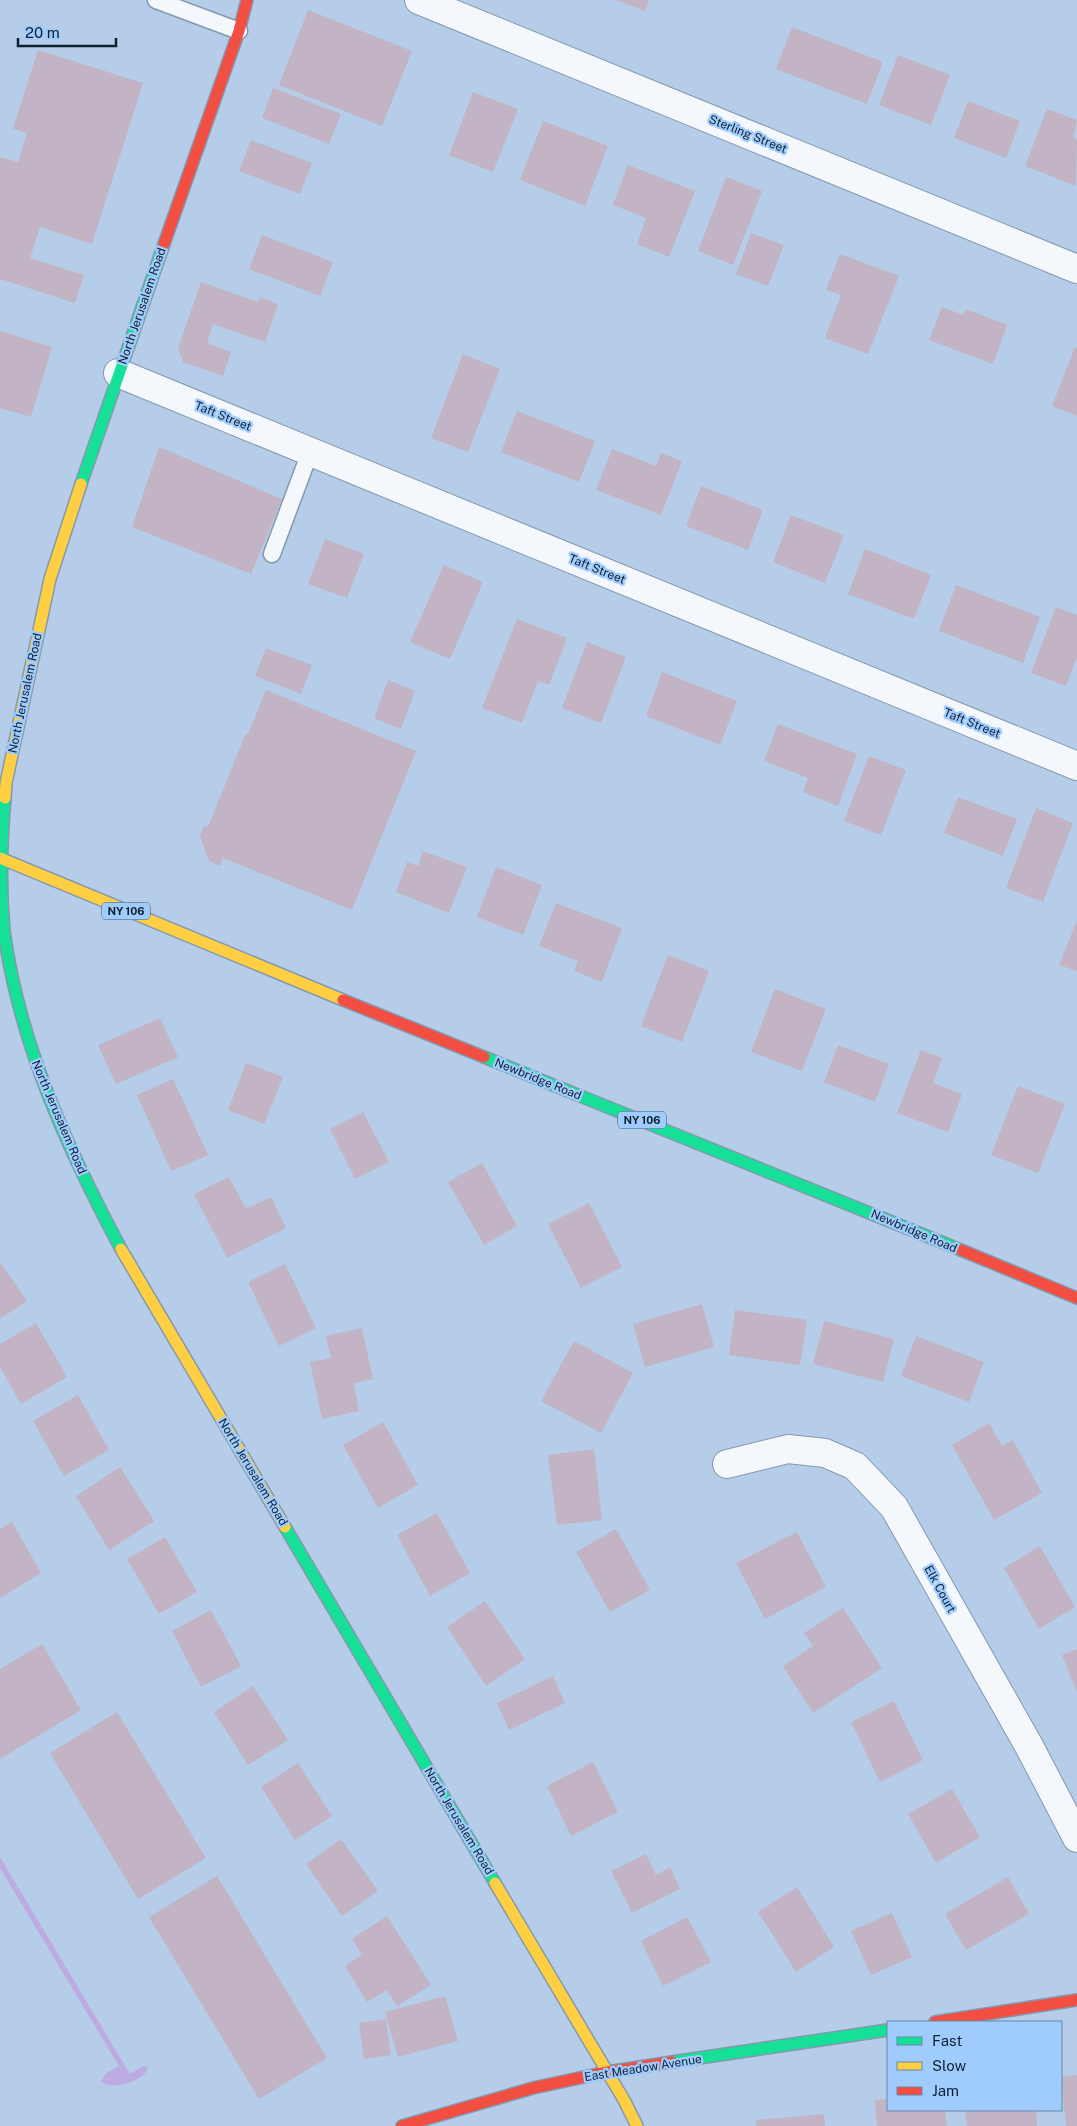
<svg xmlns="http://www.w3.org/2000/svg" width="1077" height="2126" viewBox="0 0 1077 2126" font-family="'Public Sans',sans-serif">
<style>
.green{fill:#bcace2}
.building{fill:#c2b4c4}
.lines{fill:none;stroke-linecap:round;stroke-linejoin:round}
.lane-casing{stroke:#8598ad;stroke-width:19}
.street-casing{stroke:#8598ad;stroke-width:30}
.fast-casing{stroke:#8598ad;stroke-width:14}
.slow-casing{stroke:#8598ad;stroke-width:14}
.jam-casing{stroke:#8598ad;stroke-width:14}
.lane{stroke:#f4f8fc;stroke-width:16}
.street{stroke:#f4f8fc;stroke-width:28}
.fast{stroke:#16e098;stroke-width:11}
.slow{stroke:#ffcf43;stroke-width:11}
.jam{stroke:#f24e42;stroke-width:11}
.labels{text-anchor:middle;stroke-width:4.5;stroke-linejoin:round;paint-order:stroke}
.shield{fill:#a0ccfd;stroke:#3a546f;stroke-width:1}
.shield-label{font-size:11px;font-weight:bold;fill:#0f2032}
.street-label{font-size:12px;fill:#0f2032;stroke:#a0ccfd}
</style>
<rect width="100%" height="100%" fill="#b5cde8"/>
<!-- green -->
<path class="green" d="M0 1857 130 2074 143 2066 148 2067C146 2081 110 2092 101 2081L106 2073 119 2066 0 1868Z"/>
<!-- building -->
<path class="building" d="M616 0H649L645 11Z
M308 10 412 51 382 126 279 85Z
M792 27 883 62 867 104 776 69Z
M38 50 143 83 92 244 40 227 30 258 84 275 75 303 0 279V157L18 162 27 133 13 129Z
M898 55 950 75 931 125 879 105Z
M273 88 341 114 329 144 262 118Z
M473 92 518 109 493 172 449 155Z
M968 101 1020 121 1006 158 954 138Z
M1047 109 1077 120 1073 138 1077 139 1076 186 1025 166Z
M543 121 608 146 585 206 520 180Z
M251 140 312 163 300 194 239 171Z
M628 165 695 191 669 257 637 244 646 218 613 205Z
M726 177 762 191 733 265 698 251Z
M751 233 784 245 768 286 736 274Z
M262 235 333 262 320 296 249 269Z
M840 254 899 276 868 354 825 338 841 295 826 290Z
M201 282 258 302 260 297 278 304 265 342 213 324 207 343 231 352 223 376 183 362 178 348Z
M942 307 963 315 966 309 1007 325 993 364 929 340Z
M0 331 52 347 31 417 0 408Z
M1075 347 1077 348V416L1052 406Z
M463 354 500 369 468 452 431 438Z
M517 411 595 441 579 482 501 452Z
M159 447 282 499 251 574 132 527Z
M612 449 656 466 661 453 682 461 661 515 596 490Z
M701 486 763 510 748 550 686 526Z
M791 515 844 535 825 583 773 562Z
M325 539 364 554 347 598 308 584Z
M865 549 931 575 914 619 848 594Z
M444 565 483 582 450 659 410 642Z
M956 585 1040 617 1023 663 939 631Z
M1056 607 1077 615V657L1066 686 1031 673Z
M517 619 567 638 549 685 538 681 522 723 482 708Z
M587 642 626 657 601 723 562 708Z
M266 648 312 665 301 694 255 676Z
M662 672 737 701 720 745 646 716Z
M388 680 415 691 401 729 374 718Z
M266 690 416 751 352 910 223 858 220 866 209 861 200 836 204 826 208 827 246 733 248 734Z
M778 724 857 754 838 806 803 792 808 778 764 761Z
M869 756 906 770 881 835 844 821Z
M958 797 1017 819 1003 856 944 833Z
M1036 808 1073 823 1043 902 1006 888Z
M423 851 467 867 449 913 396 892 407 862 418 866Z
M496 867 542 885 523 935 477 917Z
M556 903 622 928 602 982 574 971 578 961 539 946Z
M1077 920V971L1059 965Z
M668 955 709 971 682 1042 641 1026Z
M775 989 826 1009 802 1071 751 1052Z
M160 1018 178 1057 116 1084 98 1045Z
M838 1045 889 1064 875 1102 824 1082Z
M921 1050 942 1058 933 1083 962 1094 948 1132 897 1113Z
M246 1063 283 1077 264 1124 228 1110Z
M173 1079 208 1155 171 1171 137 1095Z
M1018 1086 1065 1104 1038 1173 991 1155Z
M363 1112 389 1162 355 1179 330 1129Z
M482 1163 517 1226 484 1245 448 1182Z
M229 1177 246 1209 271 1197 286 1228 227 1258 194 1194Z
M589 1203 622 1267 581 1288 548 1224Z
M0 1262 27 1301 0 1319Z
M285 1264 316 1328 279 1346 248 1282Z
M702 1304 714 1347 645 1367 633 1324Z
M735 1310 807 1320 800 1365 729 1355Z
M824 1321 894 1339 883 1382 813 1364Z
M36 1323 67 1377 21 1404 0 1367V1344Z
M362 1328 373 1379 354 1383 359 1411 322 1419 310 1362 331 1358 326 1336Z
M916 1336 984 1362 969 1402 901 1376Z
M574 1341 633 1373 601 1433 541 1401Z
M78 1395 109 1450 64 1476 33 1421Z
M383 1422 418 1485 378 1508 343 1445Z
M989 1423 1002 1446 1013 1440 1042 1493 994 1520 952 1445Z
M594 1449 602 1520 557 1525 548 1455Z
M120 1467 154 1521 109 1550 76 1496Z
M437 1513 470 1573 430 1596 397 1535Z
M12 1522 41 1573 0 1598V1529Z
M616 1529 650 1590 610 1612 576 1552Z
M797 1532 826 1587 765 1619 736 1563Z
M165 1537 197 1592 159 1614 127 1559Z
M1040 1546 1075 1607 1039 1629 1004 1568Z
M485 1601 525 1659 486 1686 447 1627Z
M843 1608 882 1668 813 1713 783 1666 813 1646 804 1633Z
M211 1610 241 1666 201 1687 172 1631Z
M42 1644 81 1710 0 1759V1669Z
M1077 1649V1692L1062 1655Z
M553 1676 565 1703 509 1730 497 1703Z
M253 1686 288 1740 248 1765 214 1712Z
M894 1701 923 1760 880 1782 851 1722Z
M117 1712 206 1858 138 1899 50 1753Z
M593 1762 618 1812 571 1836 547 1786Z
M298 1763 332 1816 295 1840 261 1787Z
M952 1789 980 1837 936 1863 908 1814Z
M341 1839 378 1891 342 1916 306 1864Z
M646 1854 656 1875 670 1867 680 1889 632 1913 611 1871Z
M217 1876 327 2058 259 2099 149 1917Z
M1008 1877 1029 1914 966 1950 945 1914Z
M797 1887 834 1947 796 1972 758 1912Z
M892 1913 912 1957 871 1975 851 1931Z
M387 1916 431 1985 397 2006 387 1990 367 2002 345 1966 362 1955 352 1939Z
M687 1917 711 1962 663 1986 641 1941Z
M445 1996 458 2041 398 2057 385 2012Z
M386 2019 391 2055 364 2059 359 2023Z
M1077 2075V2126H1066L1061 2077Z
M888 2099V2110H945L947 2126H877L875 2100Z
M965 2110H1036L1037 2126H967Z
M824 2114 825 2126H756V2120Z"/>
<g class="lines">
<!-- lane casing -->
<g class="lane-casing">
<path id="lane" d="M156 0 239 31
M272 554 310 452"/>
</g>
<!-- street casing -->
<g class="street-casing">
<path id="street" d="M419 0 1077 269
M118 373 1077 766
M727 1464 788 1449 825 1453 855 1466 894 1507 1029 1746 1077 1838"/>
</g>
<!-- fast casing -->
<g class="fast-casing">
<path id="fast" d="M81 484 164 244
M5 798C1 842 0 887 4 931 19 1043 68 1150 121 1249
M484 1057 961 1250
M285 1527 495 1883
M672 2062 888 2030"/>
</g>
<!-- slow casing -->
<g class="slow-casing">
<path id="slow" d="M5 798 6 783 50 579 81 484
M0 858 343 1000
M121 1249 285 1527
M495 1883 624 2100 637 2126"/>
</g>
<!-- jam casing -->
<g class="jam-casing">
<path id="jam" d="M164 244 239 31 247 0
M343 1000 484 1057
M961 1250 1077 1298
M935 2022 1077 2000
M402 2126 533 2088 607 2072 672 2062"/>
</g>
<!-- lane -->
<use href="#lane" class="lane"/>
<!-- street -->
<use href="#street" class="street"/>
<!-- fast -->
<use href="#fast" class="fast"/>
<!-- slow -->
<use href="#slow" class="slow"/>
<!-- jam -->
<use href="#jam" class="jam"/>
</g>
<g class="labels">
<!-- shield labels -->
<g class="shield">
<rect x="102" y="902.5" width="48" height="17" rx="4"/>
<rect x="618" y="1111.5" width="48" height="17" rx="4"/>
</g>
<g class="shield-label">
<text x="126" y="915">NY 106</text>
<text x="642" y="1124">NY 106</text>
</g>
<!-- street labels -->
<g class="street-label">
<text transform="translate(748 134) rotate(22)" y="4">Sterling Street</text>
<text transform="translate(142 306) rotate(-71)" y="4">North Jerusalem Road</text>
<text transform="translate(223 416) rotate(22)" y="4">Taft Street</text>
<text transform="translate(597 569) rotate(22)" y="4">Taft Street</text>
<text transform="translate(25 693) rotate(-78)" y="4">North Jerusalem Road</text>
<text transform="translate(972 723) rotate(22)" y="4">Taft Street</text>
<text transform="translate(538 1079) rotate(22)" y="4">Newbridge Road</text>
<text transform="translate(59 1117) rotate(67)" y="4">North Jerusalem Road</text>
<text transform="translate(914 1231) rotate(23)" y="4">Newbridge Road</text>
<text transform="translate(253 1472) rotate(59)" y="4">North Jerusalem Road</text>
<text transform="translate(940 1589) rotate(61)" y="4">Elk Court</text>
<text transform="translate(459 1821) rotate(59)" y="4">North Jerusalem Road</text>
<text transform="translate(643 2068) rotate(-9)" y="4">East Meadow Avenue</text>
</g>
</g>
<!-- legend -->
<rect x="887" y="2021" width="175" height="90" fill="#a0ccfd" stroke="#6687ac"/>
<rect x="897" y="2037" width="25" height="8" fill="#16e098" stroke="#6687ac"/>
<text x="932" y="2046" font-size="15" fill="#0f2032">Fast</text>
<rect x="897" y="2062" width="25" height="8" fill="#ffcf43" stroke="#6687ac"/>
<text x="932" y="2071" font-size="15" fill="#0f2032">Slow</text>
<rect x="897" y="2087" width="25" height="8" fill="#f24e42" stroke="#6687ac"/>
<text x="932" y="2096" font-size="15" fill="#0f2032">Jam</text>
<!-- scale -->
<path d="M18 38v8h98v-8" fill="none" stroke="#0f2032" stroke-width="2.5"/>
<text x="25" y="38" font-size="15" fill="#0f2032" stroke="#a0ccfd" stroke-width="4" paint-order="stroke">20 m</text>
</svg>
